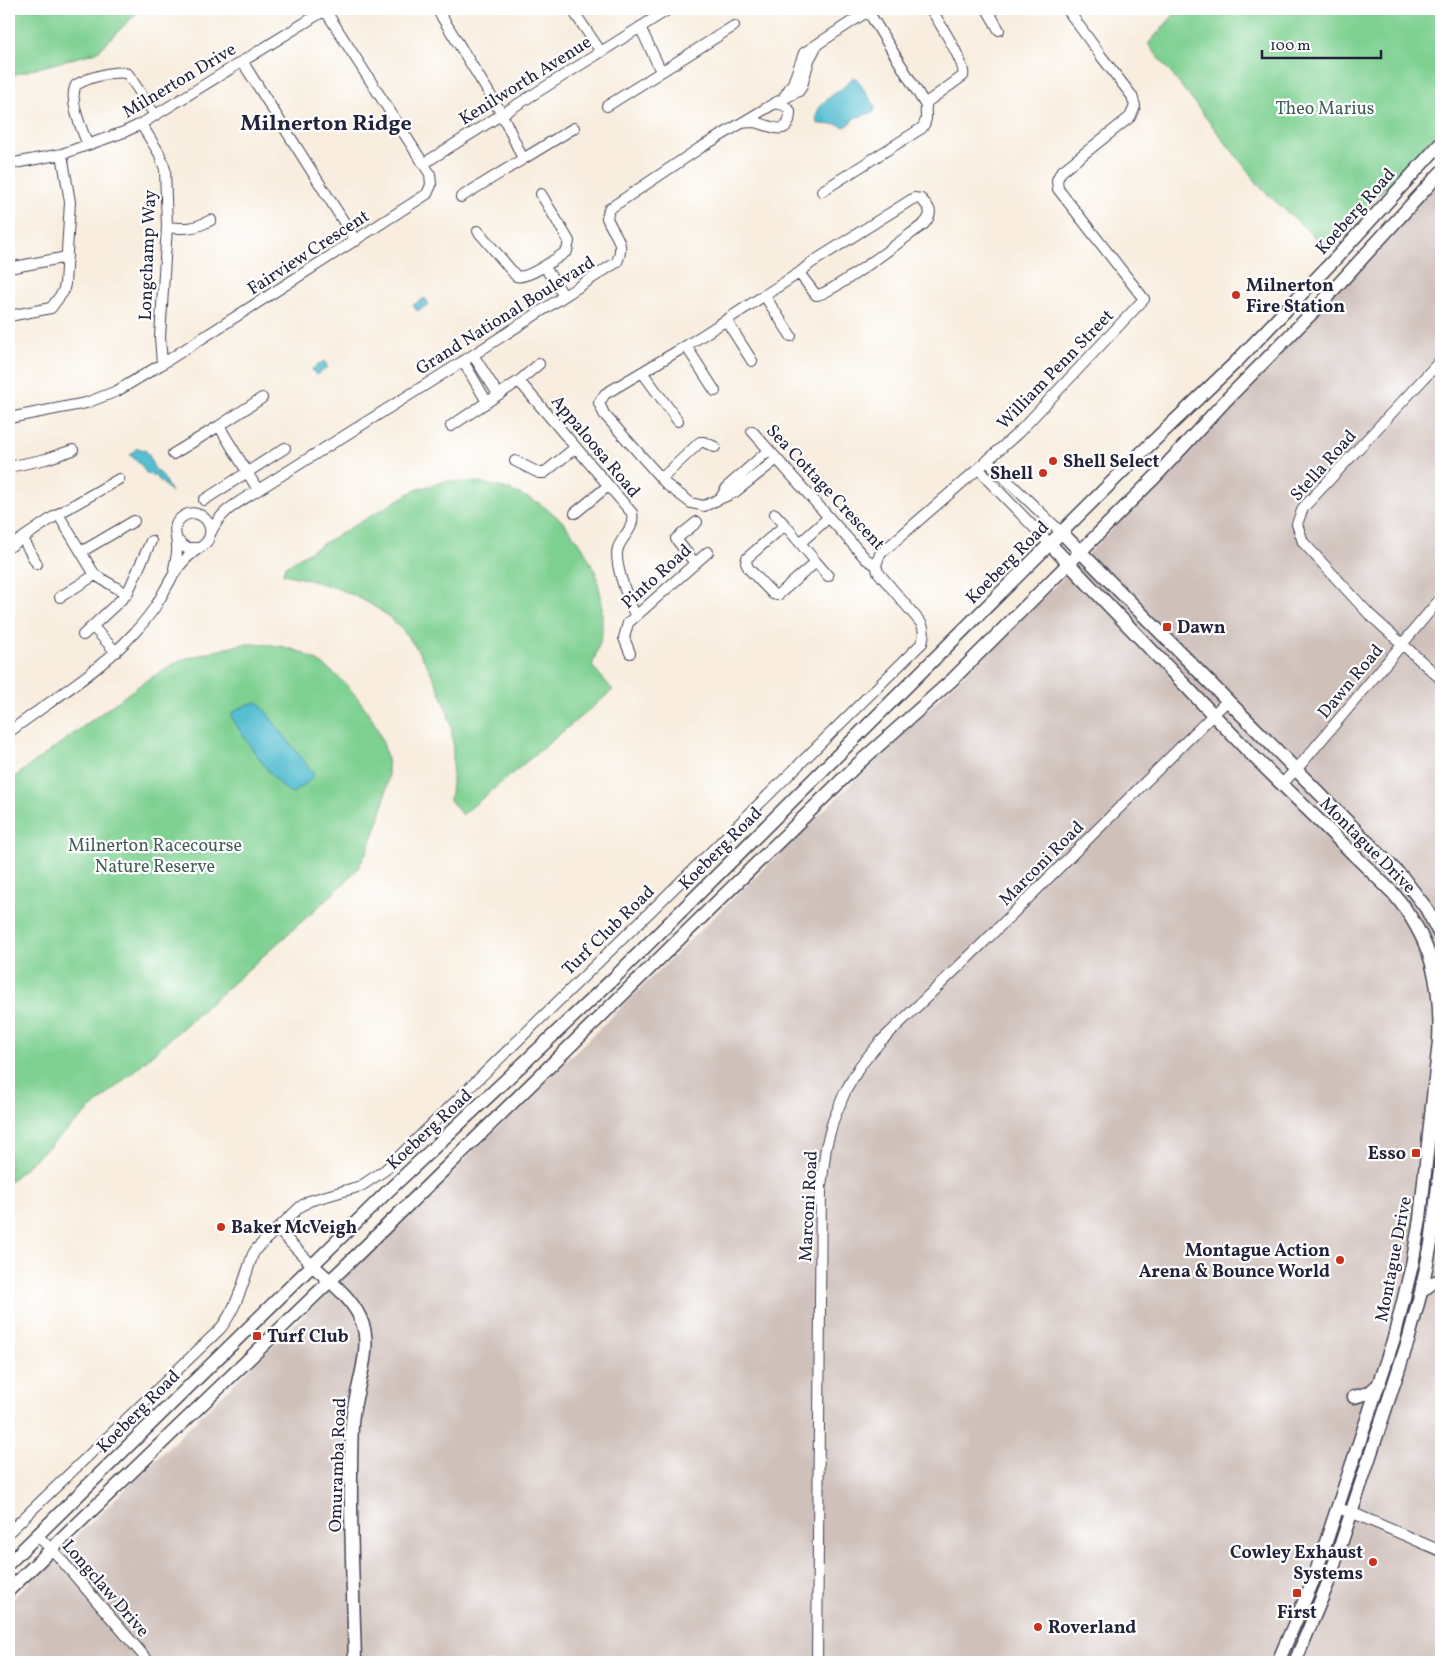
<svg xmlns="http://www.w3.org/2000/svg" width="1450" height="1671" viewBox="0 0 1450 1671" font-family="Vollkorn,serif">
<style>
.industrial{fill:#cfc0ba}
.green{fill:#7ed091;stroke:#507966}
.water{fill:#55bed2;stroke:#3c7086}
.lines{fill:none;stroke-linecap:round;stroke-linejoin:round}
.minor-casing{stroke:#424053;stroke-width:12}
.major-casing{stroke:#424053;stroke-width:15}
.minor{stroke:#fff;stroke-width:10}
.major{stroke:#fff;stroke-width:12}
.poi-dot{fill:#c8321e;stroke:#fff;stroke-width:2}
.labels{text-anchor:middle;stroke-width:4.5;stroke-linejoin:round;paint-order:stroke}
.street-label{font-size:18px;fill:#22223b;stroke:#fff}
.park-label{font-size:18px;fill:#425f59;stroke:#fff}
.poi-label{font-size:18px;font-weight:bold;fill:#22223b;stroke:#fff;text-anchor:start}
.district-label{font-size:22px;font-weight:bold;fill:#22223b;stroke:#fff}
</style>
<rect width="100%" height="100%" fill="#fff"/>
<filter id="ink" filterUnits="userSpaceOnUse"><feTurbulence type="fractalNoise" baseFrequency=".02" numOctaves="2"/><feDisplacementMap in="SourceGraphic" scale="10" xChannelSelector="R" yChannelSelector="G"/><feConvolveMatrix kernelMatrix="1 2 1 2 8 2 1 2 1" color-interpolation-filters="sRGB"/></filter>
<filter id="wash" filterUnits="userSpaceOnUse"><feTurbulence type="fractalNoise" baseFrequency=".0096" numOctaves="4" result="noise"/><feDisplacementMap in="SourceGraphic" scale="20" xChannelSelector="R" yChannelSelector="G"/><feGaussianBlur stdDeviation="1.12" result="paint"/><feColorMatrix in="noise" values="0 0 0 0 0 0 0 0 0 0 0 0 0 0 0 0 0 1.4 0 .05"/><feComposite in="paint" operator="in"/></filter>
<g filter="url(#wash)">
<rect width="100%" height="100%" fill="#f8edde"/>
<!-- industrial -->
<path class="industrial" d="M1441 177V1662H9V1602L1106 536Z"/>
<!-- green -->
<path class="green" d="M9 9H141L97 52 9 76Z
M1179 9H1441V127L1329 250 1262 189 1148 44Z
M445 481 477 482 508 489 539 503 561 520 582 546 596 573 602 602V636L592 666 613 690 462 815 450 800C453 778 454 754 452 732 447 696 419 643 391 619 361 593 321 582 283 574L285 566 415 490Z
M243 644C260 644 276 644 292 649 337 663 385 720 388 767 390 793 372 847 358 868 351 877 342 885 334 893L9 1182V781L141 684 180 660Z"/>
<!-- water -->
<path class="water" d="M852 78H856L875 106 874 112 854 118 850 124 845 127C832 121 827 127 817 123 813 105 832 96 844 87 847 84 849 81 852 78Z
M425 298 429 304 417 311 413 305Z
M324 361 328 367 316 375 312 369Z
M137 448 145 450 149 455 154 468 162 475 171 492 155 476 146 473 142 466 130 455Z
M258 702 314 774 309 781 292 794C277 788 242 734 232 718V713C240 708 248 703 258 702Z"/>
</g>
<g filter="url(#ink)">
<g class="lines">
<!-- minor casing -->
<g class="minor-casing">
<path id="minor" d="M437 9 502 114 523 159 574 128
M987 9 999 30
M868 11 926 106
M576 15 601 52
M640 27 661 71
M242 61 356 241
M784 97 793 83 804 53 871 9
M607 106 734 26
M743 123C747 122 751 122 755 122 770 125 790 140 790 111L784 105 775 103
M141 124 159 153 165 169 167 227 160 337 162 364
M88 145C82 130 68 100 76 85 87 78 117 69 128 74L155 115
M9 164 62 154 124 132 141 124 327 9
M423 164 669 9
M822 191 922 128C930 117 923 112 927 102L963 76C967 65 938 21 931 9
M461 197 523 159
M914 198 921 199C930 208 934 213 924 224 907 236 831 295 816 295L799 273 811 263Z
M167 227C187 229 194 229 211 220
M478 231 516 276C527 280 557 258 567 251L569 241 541 194
M9 268 67 257
M548 272 564 296
M764 295 791 336
M9 316 51 308 63 292 65 284 70 202 62 154
M726 320 752 361
M686 346 715 391
M473 355 498 394
M1441 360 1303 508 1297 524 1303 542 1369 614 1441 679
M463 361 487 402
M642 372 678 421
M519 381 539 364
M9 418 86 403 117 391 162 364 427 194 431 185 430 174 325 10
M219 426 258 490
M451 426 519 381 632 513C635 529 622 536 618 548 613 563 629 601 635 615
M752 431 866 559 876 565
M173 454 219 426 262 398
M777 459 735 492 704 506 691 503 667 485 604 414 599 403 605 394 686 346 799 273
M515 461 539 473H544L575 448
M987 461 1062 533
M9 467 46 459 73 450
M979 468 988 480 1050 544
M661 479 700 442H704L715 447
M720 499 728 486 769 450
M204 500 285 448
M575 513 608 486
M58 514 95 575 127 594
M775 514 785 525
M785 525 816 562 778 595 773 594 749 569 746 563 747 558Z
M210 534C221 510 236 504 258 490L473 355 617 262C626 241 614 236 607 218L609 209 700 148 775 103 799 91 802 86 809 60 817 45
M23 539 37 564
M800 543 828 518
M11 546 58 514 119 479
M81 552 134 521
M816 562 828 576
M695 563 676 539 697 522
M174 569C175 562 178 554 177 546 177 536 171 526 181 518 201 501 225 534 199 548H186L177 540
M60 597 95 575
M93 627 116 652
M83 635 127 594 151 541
M630 653 624 638 628 623 708 552
M9 732C51 700 99 672 135 632 143 623 152 613 158 602 172 579 175 565 199 548
M1282 784 1302 763 1441 598
M277 1229 312 1265
M1338 1508 1360 1516 1441 1551
M9 1532 220 1329C237 1308 244 1280 253 1254L257 1248 300 1207 309 1201 361 1186 385 1170 653 909 922 643C924 635 925 630 921 623L878 572 876 565 880 554 979 468 1019 432 1144 299 1058 189 1057 180 1061 172 1130 117 1135 106 1132 96 1101 56 1067 9
M37 1535 57 1555 149 1662
M817 1662 821 1186 826 1147 833 1121 845 1092 860 1066 880 1042 981 945 1227 701"/>
</g>
<!-- major casing -->
<g class="major-casing">
<path id="major" d="M1062 533 1403 878 1426 908 1441 937
M1050 544 1248 751 1393 893C1431 938 1442 983 1439 1041L1420 1219 1412 1265 1394 1338 1313 1581 1278 1662
M312 1265C331 1282 355 1300 363 1325 372 1353 354 1392 352 1423 349 1502 353 1582 355 1662
M1421 1292 1432 1283 1441 1280
M1354 1397 1369 1393 1380 1383
M9 1563 388 1191 614 978 1139 455 1237 361 1336 258 1441 143
M9 1590 362 1250 860 762 952 680 1156 476 1227 399 1314 311 1441 172
M1295 1662 1328 1583 1408 1341 1421 1292 1431 1244 1441 1161"/>
</g>
<!-- minor -->
<use href="#minor" class="minor"/>
<!-- major -->
<use href="#major" class="major"/>
</g>
</g>
<!-- markers -->
<g class="poi-dot">
<circle cx="1236" cy="295" r="5"/>
<circle cx="1053" cy="461" r="5"/>
<circle cx="1043" cy="473" r="5"/>
<rect x="1162" y="622" width="10" height="10" rx="2.5"/>
<rect x="1411" y="1148" width="10" height="10" rx="2.5"/>
<circle cx="221" cy="1227" r="5"/>
<circle cx="1340" cy="1260" r="5"/>
<rect x="252" y="1331" width="10" height="10" rx="2.5"/>
<circle cx="1373" cy="1562" r="5"/>
<rect x="1292" y="1588" width="10" height="10" rx="2.5"/>
<circle cx="1038" cy="1627" r="5"/>
</g>
<g class="labels">
<!-- street labels -->
<g class="street-label">
<text transform="translate(179 80) rotate(-31)" y="6">Milnerton Drive</text>
<text transform="translate(525 80) rotate(-32)" y="6">Kenilworth Avenue</text>
<text transform="translate(1355 211) rotate(-48)" y="6">Koeberg Road</text>
<text transform="translate(308 252) rotate(-33)" y="6">Fairview Crescent</text>
<text transform="translate(147 255) rotate(-88)" y="6">Longchamp Way</text>
<text transform="translate(505 315) rotate(-32)" y="6">Grand National Boulevard</text>
<text transform="translate(1055 369) rotate(-46)" y="6">William Penn Street</text>
<text transform="translate(596 446) rotate(50)" y="6">Appaloosa Road</text>
<text transform="translate(1323 465) rotate(-48)" y="6">Stella Road</text>
<text transform="translate(826 487) rotate(47)" y="6">Sea Cottage Crescent</text>
<text transform="translate(1007 562) rotate(-45)" y="6">Koeberg Road</text>
<text transform="translate(656 576) rotate(-42)" y="6">Pinto Road</text>
<text transform="translate(1350 681) rotate(-50)" y="6">Dawn Road</text>
<text transform="translate(1368 845) rotate(45)" y="6">Montague Drive</text>
<text transform="translate(720 848) rotate(-45)" y="6">Koeberg Road</text>
<text transform="translate(1041 863) rotate(-45)" y="6">Marconi Road</text>
<text transform="translate(608 930) rotate(-44)" y="6">Turf Club Road</text>
<text transform="translate(429 1129) rotate(-43)" y="6">Koeberg Road</text>
<text transform="translate(808 1206) rotate(-87)" y="6">Marconi Road</text>
<text transform="translate(1393 1259) rotate(-79)" y="6">Montague Drive</text>
<text transform="translate(138 1411) rotate(-45)" y="6">Koeberg Road</text>
<text transform="translate(337 1465) rotate(-88)" y="6">Omuramba Road</text>
<text transform="translate(106 1588) rotate(49)" y="6">Longclaw Drive</text>
</g>
<!-- park labels -->
<g class="park-label">
<text x="1325" y="114">Theo Marius</text>
<text x="155" y="851">Milnerton Racecourse<tspan x="155" dy="21">Nature Reserve</tspan></text>
</g>
<!-- poi labels -->
<g class="poi-label">
<text x="1246" y="291">Milnerton<tspan x="1246" dy="21">Fire Station</tspan></text>
<text x="1063" y="467">Shell Select</text>
<text x="1033" y="479" text-anchor="end">Shell</text>
<text x="1177" y="633">Dawn</text>
<text x="1406" y="1159" text-anchor="end">Esso</text>
<text x="231" y="1233">Baker McVeigh</text>
<text x="1330" y="1256" text-anchor="end">Montague Action<tspan x="1330" dy="21">Arena &amp; Bounce World</tspan></text>
<text x="267" y="1342">Turf Club</text>
<text x="1363" y="1558" text-anchor="end">Cowley Exhaust<tspan x="1363" dy="21">Systems</tspan></text>
<text x="1297" y="1618" text-anchor="middle">First</text>
<text x="1048" y="1633">Roverland</text>
</g>
<!-- district labels -->
<g class="district-label">
<text x="326" y="130">Milnerton Ridge</text>
</g>
</g>
<!-- margin -->
<rect width="1450" height="1671" fill="none" stroke="#fff" stroke-width="30"/>
<!-- scale -->
<path d="M1262 50v8h119v-8" fill="none" stroke="#22223b" stroke-width="2.5"/>
<text x="1270" y="50" font-size="15" fill="#22223b" stroke="#ffffff" stroke-width="4" paint-order="stroke">100 m</text>
</svg>
